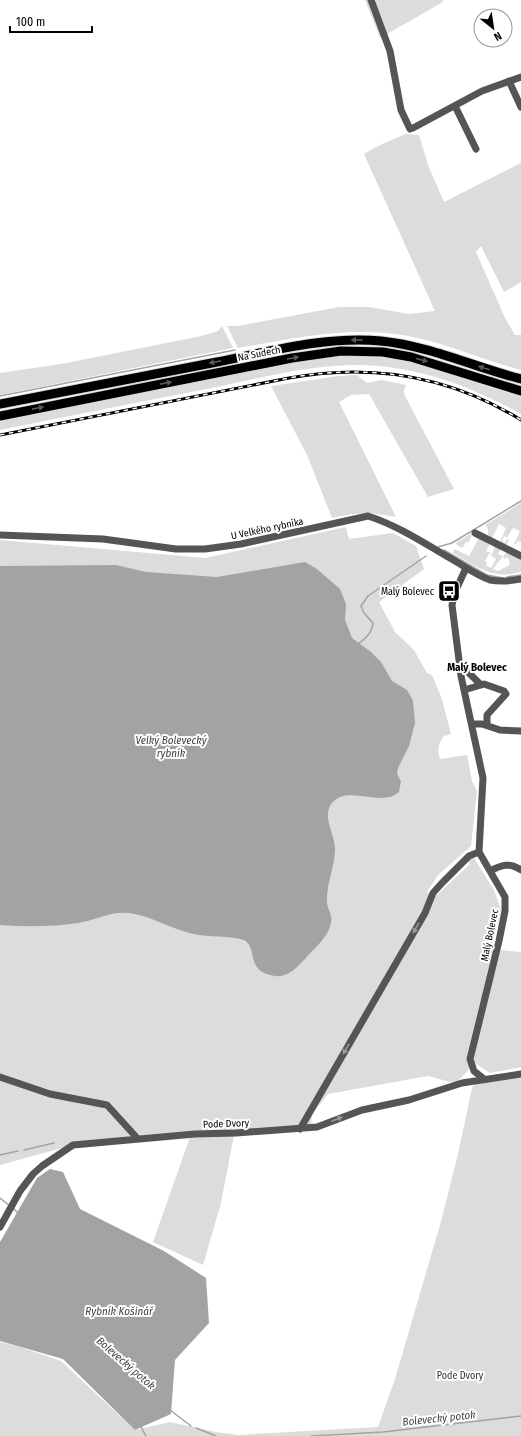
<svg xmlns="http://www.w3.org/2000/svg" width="521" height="1436" viewBox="0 0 521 1436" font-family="'Fira Sans Condensed',sans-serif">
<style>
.green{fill:#dcdcdc}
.water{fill:#a3a3a3}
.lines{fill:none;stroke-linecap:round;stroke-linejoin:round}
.stream{stroke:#a3a3a3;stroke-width:1.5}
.major-casing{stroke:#dbdbdb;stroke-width:11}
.minor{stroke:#555;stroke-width:7}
.major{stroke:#000;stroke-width:9}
.rail-casing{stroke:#000;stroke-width:3}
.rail{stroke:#fff;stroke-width:1.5;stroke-dasharray:4.5;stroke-linecap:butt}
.oneway{fill:#595959}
.oneway2{fill:#999}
.labels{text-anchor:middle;stroke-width:4;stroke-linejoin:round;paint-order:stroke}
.street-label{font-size:10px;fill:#000;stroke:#fff}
.poi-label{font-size:10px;fill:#000;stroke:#fff;text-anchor:end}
.park-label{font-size:10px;fill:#333;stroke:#fff}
.neighbourhood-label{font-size:11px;font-weight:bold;fill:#000;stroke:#fff}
.water-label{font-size:11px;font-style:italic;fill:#444;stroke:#fff}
</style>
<rect width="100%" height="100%" fill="#fff"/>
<!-- green -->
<path class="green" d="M365 0H443V2L380 38Z
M405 134 419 135 428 165 444 202 521 163V282L504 292 481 246 476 252 505 318 515 335H521V370C479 359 438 339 395 334 342 327 290 339 238 348L227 326H238L339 307H369L409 314 435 311 364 154 376 147Z
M222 326 233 348 0 395V373L61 364 201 336 218 331Z
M366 355 408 361 521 397V414C476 389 430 371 379 366 325 361 269 376 217 387 145 401 72 415 0 430V421C71 407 142 392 214 378 264 368 314 356 366 355Z
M357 375 367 383 381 380 406 385 404 391 405 396 454 489 428 497 369 394 351 395 339 402 396 517 371 513 353 514 332 518 307 455 271 386 338 376Z
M521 503V542L518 541 516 544H514L520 531 513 528 507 538 504 536 502 541 505 543 507 539 509 540 506 545 500 542 506 528 499 524 492 538 488 535V529L485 525Z
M346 527 349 539 393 533 416 546 424 569 379 602 395 632 414 650 427 673 432 675 442 699 451 734 444 736C438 744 437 749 440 759L467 755 472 781 477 791 471 846 438 875 427 892 436 896 470 864 468 860 474 858 494 890 501 910 491 949 521 952V1067L490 1073 475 1063 459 1080 454 1083 428 1076 328 1094 312 1114 311 1125 234 1135 221 1203 203 1265 153 1242 190 1137 73 1145 0 1165V907L108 915 118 913 117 895 229 937 242 939 247 944 0 621V540L205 558Z
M470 534 472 535 468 543 466 542 462 548 457 545 456 543Z
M479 538 490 544 486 551 491 553 489 554 485 561 487 563 486 565 491 568 496 559 491 556 495 547 501 549 498 554 503 556 493 569 498 571 510 565 508 557 504 559 503 557 506 552 521 560V572C492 580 477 567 453 553L454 549 469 556Z
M521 1076V1436H0V1342L17 1346 61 1361 135 1430 170 1422 216 1432 238 1435 378 1427 395 1379 442 1218 458 1154 472 1088 474 1085Z"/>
<!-- water -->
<path class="water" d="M305 562 317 569 340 589 346 604 345 620 352 638 371 652 381 662 392 681 407 690 410 695 413 701 415 723 409 746 398 768 397 774 401 781 399 792C383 807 351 787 335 800 319 813 335 833 335 849 335 866 326 885 327 902 327 909 333 915 331 923 328 938 315 947 305 959 297 967 288 978 275 976 242 972 261 943 240 939 222 935 203 938 186 932 164 926 142 911 119 913 105 914 92 921 78 923 52 927 26 927 0 925V566L116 565 146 572 217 577Z
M50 1169 63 1172 80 1209 164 1251 206 1278 209 1323 175 1360 171 1414 135 1430 63 1359 0 1341V1242L37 1178Z"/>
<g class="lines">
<!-- stream -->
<path class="stream" d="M0 396 235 350
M438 547 452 543 521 501
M444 550 487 575 503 578
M507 577 521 575
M358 644C366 638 372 633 373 623L364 613 361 606 368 596 426 556
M24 1150 54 1143
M0 1155 18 1151
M0 1198 10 1206
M13 1208 19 1214
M170 1410 191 1426
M141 1427 146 1436
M196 1428 216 1436
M311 1436 383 1432 521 1416"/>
<!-- major casing -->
<g class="major-casing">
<path id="major" d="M0 404C72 390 144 376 217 362 271 351 326 336 381 341 430 346 474 367 521 379
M0 416 292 358 341 351 383 352 411 357 521 391"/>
</g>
<!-- minor -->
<path class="minor" d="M371 0 390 51 401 110 410 129
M509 81 521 107
M455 106 476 149
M413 128 482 91 521 77
M475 533 521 556
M0 535 103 539 176 549H205L241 544 368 516C399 526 427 545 455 561 467 568 478 576 490 580 500 582 511 581 521 579
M466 568 455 592 452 605 461 676 483 778 479 852 505 897V911L499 941 470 1059 474 1071 484 1079
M460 664 481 685 484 684 504 691 506 694 487 715V725
M464 690 481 685
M472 724H482L500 730 521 731
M490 871C501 865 510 862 521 870
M0 1077 50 1094 107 1105 138 1139
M300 1129 425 913 433 893 442 883 469 856 479 852
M0 1227 20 1191 33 1174 42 1166 73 1145 195 1134 236 1133 317 1127 362 1110 409 1100 462 1083 521 1074"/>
<!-- major -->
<use href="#major" class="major"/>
<!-- rail casing -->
<g class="rail-casing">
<path id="rail" d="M0 435 289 378C371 363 450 376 521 420"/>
</g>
<!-- rail -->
<use href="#rail" class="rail"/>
</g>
<!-- one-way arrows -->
<defs><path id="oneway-solid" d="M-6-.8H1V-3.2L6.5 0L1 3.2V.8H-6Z"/></defs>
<g class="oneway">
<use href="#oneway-solid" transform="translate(357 340) rotate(-180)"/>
<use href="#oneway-solid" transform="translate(293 358) rotate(-10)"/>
<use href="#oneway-solid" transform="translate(422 360) rotate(15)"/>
<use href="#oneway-solid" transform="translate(215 362) rotate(169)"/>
<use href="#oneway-solid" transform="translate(484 368) rotate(-162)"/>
<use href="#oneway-solid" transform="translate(166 383) rotate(-11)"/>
<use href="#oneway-solid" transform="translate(38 408) rotate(-11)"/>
</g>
<g class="oneway2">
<use href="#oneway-solid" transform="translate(416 928) rotate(120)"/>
<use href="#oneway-solid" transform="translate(346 1049) rotate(120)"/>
<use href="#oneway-solid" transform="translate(337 1119) rotate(-21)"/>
</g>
<!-- icons -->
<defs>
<g id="bus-square" transform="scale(1.15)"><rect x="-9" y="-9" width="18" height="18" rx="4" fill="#000" stroke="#fff"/><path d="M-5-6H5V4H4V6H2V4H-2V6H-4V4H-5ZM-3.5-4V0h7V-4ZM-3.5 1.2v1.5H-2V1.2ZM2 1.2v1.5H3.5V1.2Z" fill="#fff"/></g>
</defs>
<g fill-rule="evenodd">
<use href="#bus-square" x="449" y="591"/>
</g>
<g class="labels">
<!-- street labels -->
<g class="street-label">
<text transform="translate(259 353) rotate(-11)" y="4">Na Sudech</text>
<text transform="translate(267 528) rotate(-12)" y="4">U Velkého rybníka</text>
<text transform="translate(489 935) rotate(-78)" y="4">Malý Bolevec</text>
<text transform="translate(226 1123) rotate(-2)" y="4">Pode Dvory</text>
</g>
<!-- poi labels -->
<g class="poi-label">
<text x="434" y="595">Malý Bolevec</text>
</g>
<!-- park labels -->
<g class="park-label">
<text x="460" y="1379">Pode Dvory</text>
</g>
<!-- neighbourhood labels -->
<g class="neighbourhood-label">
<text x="477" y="671">Malý Bolevec</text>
</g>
<!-- water labels -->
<g class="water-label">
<text x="171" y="744">Velký Bolevecký<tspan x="171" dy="13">rybník</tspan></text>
<text x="119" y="1315">Rybník Košinář</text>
<text transform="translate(126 1363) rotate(41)" y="4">Bolevecký potok</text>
<text transform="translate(439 1418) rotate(-6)" y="4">Bolevecký potok</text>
</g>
</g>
<!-- north arrow -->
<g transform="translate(493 28) rotate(150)"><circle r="19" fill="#ffffff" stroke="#999999"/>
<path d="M0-3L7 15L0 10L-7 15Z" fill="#000000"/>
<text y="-6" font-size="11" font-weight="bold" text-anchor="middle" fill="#000000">N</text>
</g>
<!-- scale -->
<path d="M10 26v6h82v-6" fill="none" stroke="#000000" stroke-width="2"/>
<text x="16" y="26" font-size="12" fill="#000000" stroke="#ffffff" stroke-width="3" paint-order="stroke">100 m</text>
</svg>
